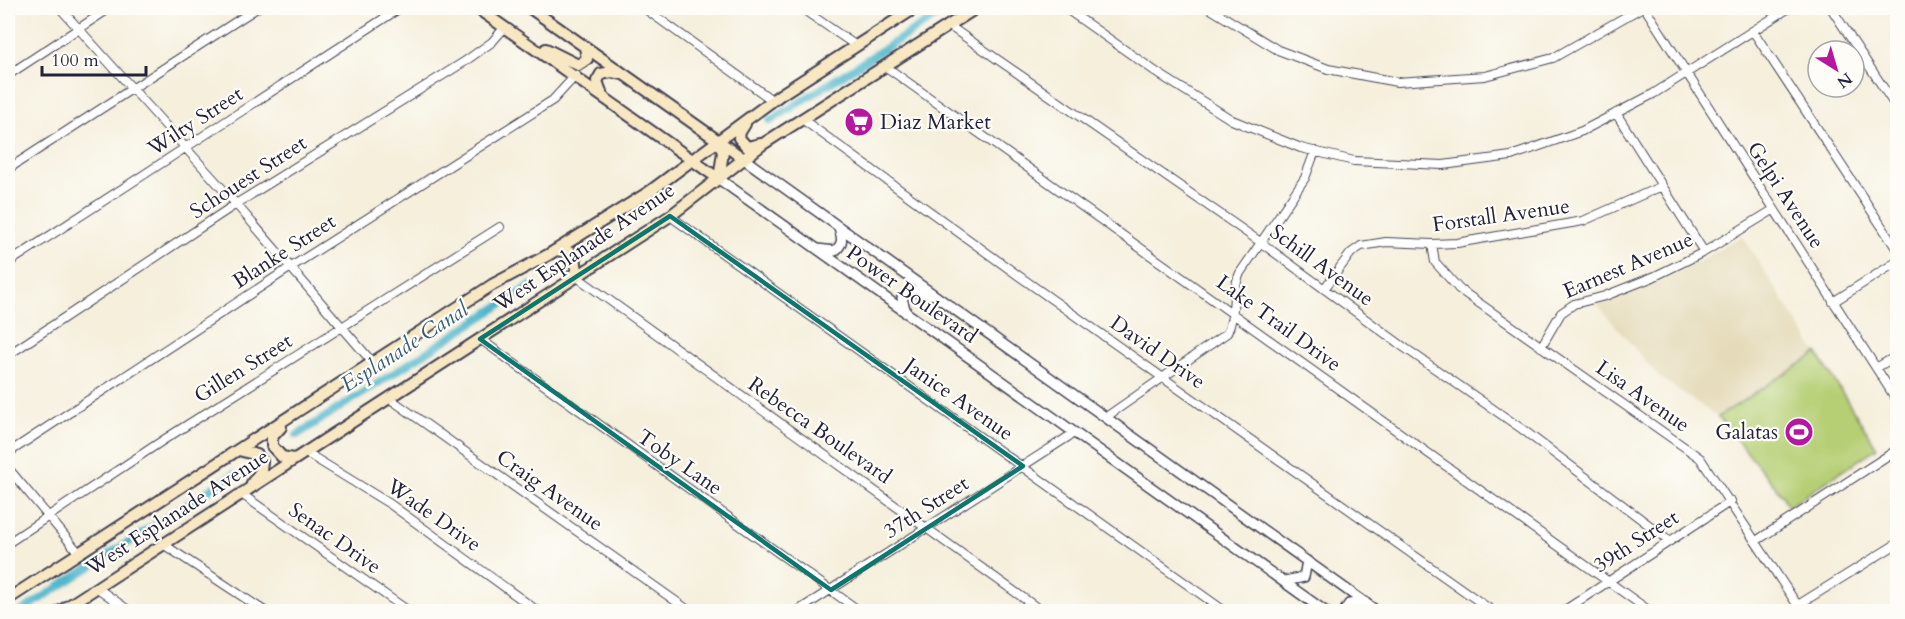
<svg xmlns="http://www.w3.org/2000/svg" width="1905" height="619" viewBox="0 0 1905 619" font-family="Cardo,serif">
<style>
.built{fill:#e5dbba}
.green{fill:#b6cf75;stroke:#6c7858;stroke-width:1.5}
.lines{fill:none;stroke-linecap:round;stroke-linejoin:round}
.canal{stroke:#4eb6cc;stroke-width:8}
.minor-casing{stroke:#424153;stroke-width:10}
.tertiary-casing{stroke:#424153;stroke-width:12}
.secondary-casing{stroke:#424153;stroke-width:14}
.minor{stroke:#fff;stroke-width:8}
.tertiary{stroke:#fff;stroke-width:9}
.secondary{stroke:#f7e8c3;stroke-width:10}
.marked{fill:none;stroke:#0f766e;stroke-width:4.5;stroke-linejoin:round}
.labels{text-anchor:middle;stroke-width:4.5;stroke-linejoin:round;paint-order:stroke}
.street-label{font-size:21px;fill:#22223b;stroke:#fdfcf7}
.poi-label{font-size:21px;fill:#22223b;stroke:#fdfcf7;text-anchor:start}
.water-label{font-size:22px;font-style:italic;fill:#345d75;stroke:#fdfcf7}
</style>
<rect width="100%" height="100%" fill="#fdfcf7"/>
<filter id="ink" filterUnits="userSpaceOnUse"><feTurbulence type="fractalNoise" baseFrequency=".0167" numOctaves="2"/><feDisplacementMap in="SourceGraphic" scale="12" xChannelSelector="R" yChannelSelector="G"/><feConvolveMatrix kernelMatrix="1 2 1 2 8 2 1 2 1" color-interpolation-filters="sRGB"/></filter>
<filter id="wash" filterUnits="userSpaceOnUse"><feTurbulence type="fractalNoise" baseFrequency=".008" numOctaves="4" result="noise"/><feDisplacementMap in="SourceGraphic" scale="24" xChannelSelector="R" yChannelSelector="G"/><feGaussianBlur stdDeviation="1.35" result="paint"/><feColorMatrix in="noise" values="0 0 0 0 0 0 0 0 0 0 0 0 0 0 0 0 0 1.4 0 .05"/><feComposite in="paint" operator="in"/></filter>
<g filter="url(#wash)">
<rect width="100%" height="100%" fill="#f5efdc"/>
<!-- built -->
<path class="built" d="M1742 236 1816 352 1718 417 1659 377 1596 303 1657 282 1693 265Z"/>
<!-- green -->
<path class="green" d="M1817 353 1877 448 1788 507 1782 495 1718 417Z"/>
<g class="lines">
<!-- canal -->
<path class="canal" d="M770 121 949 8
M297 435 530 286
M20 612 233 475"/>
</g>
</g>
<g filter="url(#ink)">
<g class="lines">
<!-- minor casing -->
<g class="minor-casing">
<path id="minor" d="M60 8 236 204 373 363
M644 8 772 100
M801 8 855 45
M1065 8 1159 74 1232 120 1301 148 1354 161 1443 165 1511 156 1582 131 1653 94 1789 8
M1209 8 1278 50 1328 69 1397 82 1485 76 1553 58 1641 8
M1645 8 1898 402
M1831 8 1898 110
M1074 13 1083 8
M948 25 1256 239 1405 348 1522 429 1670 541
M1753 31 1898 251
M885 66 1651 612
M8 75 110 8
M1616 113 1704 252
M802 119 1019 276 1494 612
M8 169 257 8
M670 216 1226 612
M1432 244 1435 262 1459 289 1700 458 1802 612
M8 263 400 8
M577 277 1043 612
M1324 289 1351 253 1361 246 1386 242 1432 244 1457 243 1583 221 1662 186
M1833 302 1898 261
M480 339 861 612
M1541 347 1561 313 1574 304 1605 296 1653 277 1704 252 1773 210
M8 355 236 204 464 62 492 42 505 27
M1876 368 1898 355
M389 398 691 612
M1106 417 1227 333C1237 313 1230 294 1240 273L1305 178 1315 151
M305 452 390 504 539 612
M8 453 291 267 553 100 576 75
M8 468 79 553
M240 493 410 612
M1756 541 1898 449
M8 543 165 439 500 227
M163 544 266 612
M96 587 131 612
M1798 605 1898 543
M796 612 1074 433
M1562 612 1731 501"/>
</g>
<!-- tertiary casing -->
<g class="tertiary-casing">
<path id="tertiary" d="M744 159 1378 612
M719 179 1326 612
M817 249 835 251C844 243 842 238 839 227
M906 313 902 298C910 289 919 291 929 295
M1285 581 1304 577 1307 561
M1344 612 1349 604 1365 602"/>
</g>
<!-- secondary casing -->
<g class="secondary-casing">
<path id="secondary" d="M477 8 719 179
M530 8 744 159
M546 49 578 65 587 59 585 47
M601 92 597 81 601 74 612 72 622 74
M745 124 740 132 739 138 747 147 760 144
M718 141 723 152 719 179
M556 250 569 252 575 256 577 271 570 278
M281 427 272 437V446L282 457 294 459
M239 450 257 455 262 461 261 471 252 483
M8 599 492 285 548 255 649 192 780 95 915 8
M59 612 670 216 763 144 976 8"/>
</g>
<!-- minor -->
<use href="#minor" class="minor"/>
<!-- tertiary -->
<use href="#tertiary" class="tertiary"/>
<!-- secondary -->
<use href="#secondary" class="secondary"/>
</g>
</g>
<!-- marked area -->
<path class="marked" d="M670 216 1023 466 831 590 480 339Z"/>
<!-- icons -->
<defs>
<g id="supermarket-disc" transform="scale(1.5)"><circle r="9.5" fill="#b5179e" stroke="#fdfcf7"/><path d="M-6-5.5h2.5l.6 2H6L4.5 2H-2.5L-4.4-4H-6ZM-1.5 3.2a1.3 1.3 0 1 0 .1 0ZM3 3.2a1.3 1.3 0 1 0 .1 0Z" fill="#fff"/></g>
<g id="stadium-disc" transform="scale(1.5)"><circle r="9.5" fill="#b5179e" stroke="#fdfcf7"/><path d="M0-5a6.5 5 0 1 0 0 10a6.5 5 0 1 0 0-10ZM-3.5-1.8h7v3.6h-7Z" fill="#fff"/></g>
</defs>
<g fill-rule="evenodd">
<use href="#supermarket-disc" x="859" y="122"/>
<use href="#stadium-disc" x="1799" y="432"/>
</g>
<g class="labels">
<!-- street labels -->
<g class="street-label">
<text transform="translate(195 121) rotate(-33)" y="7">Wilty Street</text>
<text transform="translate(248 177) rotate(-33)" y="7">Schouest Street</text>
<text transform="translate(1786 195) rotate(57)" y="7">Gelpi Avenue</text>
<text transform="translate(1501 215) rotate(-8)" y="7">Forstall Avenue</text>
<text transform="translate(584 247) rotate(-34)" y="7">West Esplanade Avenue</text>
<text transform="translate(284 251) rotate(-33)" y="7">Blanke Street</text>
<text transform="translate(1322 265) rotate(36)" y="7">Schill Avenue</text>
<text transform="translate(1628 265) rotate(-23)" y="7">Earnest Avenue</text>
<text transform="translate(912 294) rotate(35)" y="7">Power Boulevard</text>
<text transform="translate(1279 323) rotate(36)" y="7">Lake Trail Drive</text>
<text transform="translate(1158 352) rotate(35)" y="7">David Drive</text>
<text transform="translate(243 368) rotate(-32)" y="7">Gillen Street</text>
<text transform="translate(1643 396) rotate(35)" y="7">Lisa Avenue</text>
<text transform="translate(959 399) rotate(35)" y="7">Janice Avenue</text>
<text transform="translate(820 430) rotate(35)" y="7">Rebecca Boulevard</text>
<text transform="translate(680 462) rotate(35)" y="7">Toby Lane</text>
<text transform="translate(550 490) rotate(35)" y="7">Craig Avenue</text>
<text transform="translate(926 507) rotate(-33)" y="7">37th Street</text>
<text transform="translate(177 512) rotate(-33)" y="7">West Esplanade Avenue</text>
<text transform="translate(434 515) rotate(35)" y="7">Wade Drive</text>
<text transform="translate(335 538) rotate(35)" y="7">Senac Drive</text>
<text transform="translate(1636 541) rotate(-33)" y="7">39th Street</text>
</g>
<!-- poi labels -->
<g class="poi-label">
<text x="880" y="129">Diaz Market</text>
<text x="1778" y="439" text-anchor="end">Galatas</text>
</g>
<!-- water labels -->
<g class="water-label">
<text transform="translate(404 346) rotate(-33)" y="8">Esplanade Canal</text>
</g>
</g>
<!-- margin -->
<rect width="1905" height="619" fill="none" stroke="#fdfcf7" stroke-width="30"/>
<!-- north arrow -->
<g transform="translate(1836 69) rotate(143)"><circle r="28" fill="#fdfcf7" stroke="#a5a5ac" stroke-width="1.5"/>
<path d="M0-4.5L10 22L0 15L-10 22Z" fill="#b5179e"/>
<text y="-9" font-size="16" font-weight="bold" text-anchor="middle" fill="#22223b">N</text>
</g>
<!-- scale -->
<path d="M42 66v9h104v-9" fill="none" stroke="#22223b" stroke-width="3"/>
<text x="51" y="66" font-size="18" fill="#22223b" stroke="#fdfcf7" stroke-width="4.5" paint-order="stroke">100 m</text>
</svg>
